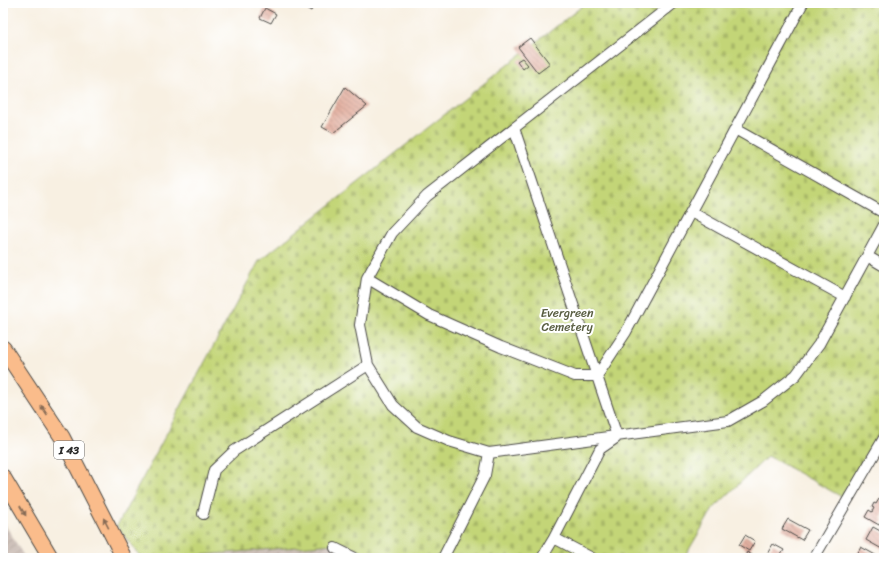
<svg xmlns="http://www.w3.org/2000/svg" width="887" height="561" viewBox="0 0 887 561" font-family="Sriracha,sans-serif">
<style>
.industrial{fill:url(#industrial-furrows)}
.cemetery{fill:url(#cemetery-stones);stroke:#778051}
.building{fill:url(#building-back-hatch)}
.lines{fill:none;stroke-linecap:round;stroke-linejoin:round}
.minor-casing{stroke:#4a4946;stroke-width:12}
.highway-casing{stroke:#4a4946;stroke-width:17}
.minor{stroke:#fff;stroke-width:10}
.highway{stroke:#fabc8b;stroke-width:15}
.oneway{fill:#886c56}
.labels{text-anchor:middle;stroke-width:4;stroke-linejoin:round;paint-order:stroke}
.shield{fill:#fff;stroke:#6b6b6b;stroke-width:1}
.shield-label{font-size:11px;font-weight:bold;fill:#2b2b2b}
.park-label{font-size:12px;fill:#595e42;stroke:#fff}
</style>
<defs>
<pattern id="industrial-furrows" width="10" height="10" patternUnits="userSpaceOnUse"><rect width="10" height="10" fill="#cec1ba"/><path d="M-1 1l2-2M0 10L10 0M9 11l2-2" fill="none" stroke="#b1a6a0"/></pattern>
<pattern id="cemetery-stones" width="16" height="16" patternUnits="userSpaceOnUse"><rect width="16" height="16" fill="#c3d577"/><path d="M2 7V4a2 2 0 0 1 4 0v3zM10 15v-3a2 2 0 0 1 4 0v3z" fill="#a8b767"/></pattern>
<pattern id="building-back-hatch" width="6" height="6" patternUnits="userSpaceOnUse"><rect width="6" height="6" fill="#e3b0a1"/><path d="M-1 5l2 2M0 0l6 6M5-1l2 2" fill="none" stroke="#b88f83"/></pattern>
</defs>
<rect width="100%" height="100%" fill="#fff"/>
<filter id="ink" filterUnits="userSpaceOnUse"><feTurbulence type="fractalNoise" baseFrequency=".025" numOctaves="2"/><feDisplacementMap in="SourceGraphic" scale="8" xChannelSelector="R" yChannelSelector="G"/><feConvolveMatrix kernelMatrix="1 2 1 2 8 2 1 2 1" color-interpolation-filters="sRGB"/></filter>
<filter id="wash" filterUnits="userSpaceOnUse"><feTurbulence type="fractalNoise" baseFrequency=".012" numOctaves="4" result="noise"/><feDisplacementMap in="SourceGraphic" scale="16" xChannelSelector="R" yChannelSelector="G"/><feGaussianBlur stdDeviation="0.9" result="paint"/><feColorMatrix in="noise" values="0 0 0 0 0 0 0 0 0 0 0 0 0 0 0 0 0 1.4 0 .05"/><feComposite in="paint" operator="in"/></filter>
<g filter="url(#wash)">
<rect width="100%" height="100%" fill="#f8f0e2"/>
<!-- industrial -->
<path class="industrial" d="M3 521 25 558H3Z
M345 543 374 558H165Z"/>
<!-- cemetery -->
<path class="cemetery" d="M586 3H884V424L842 497 768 456 713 509 684 558H374L345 543 165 558H141L117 526 259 261Z"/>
<g id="blocks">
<!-- building -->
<path class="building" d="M297 3H315L311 11Z
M265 8 276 14 271 23 260 18Z
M530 38 550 64 538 73 518 47Z
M522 58 528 65 523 69 517 61Z
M345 87 367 106 333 133 322 127Z
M879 499 884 501V513L881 519 883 520 879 525 865 517 869 510 872 512 874 508 872 507 874 503 876 504Z
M788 519 808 530 802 540 782 529Z
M873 527 884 533V545L882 549 866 540Z
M745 535 755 541 749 551 739 545Z
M773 544 784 550 779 558H774L767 554Z
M861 547 879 557 878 558H859L856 556Z
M747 552 757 558H744Z"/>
</g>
</g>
<g filter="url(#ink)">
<use href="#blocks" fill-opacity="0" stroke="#4a4946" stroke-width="1"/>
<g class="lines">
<!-- minor casing -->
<g class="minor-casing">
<path id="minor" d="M674 3 427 196 392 233 367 278 360 325 368 365 393 405 417 427 449 441 489 453 728 421 763 401 796 375 819 344 884 225
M514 128 617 436
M735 129 884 213
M691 212 845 297
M867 256 884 266
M367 278 429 315 501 347 575 376H597L626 332 803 3
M203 514 214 470 234 451 368 365
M335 548 355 558
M443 558 485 475 489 453
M542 558 554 538
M592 558 554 538 600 449 616 438
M814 558 884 438"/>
</g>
<!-- highway casing -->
<g class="highway-casing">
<path id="highway" d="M3 348 62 437 124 558
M3 477 51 558"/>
</g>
<!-- minor -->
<use href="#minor" class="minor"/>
<!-- highway -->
<use href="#highway" class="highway"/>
</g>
<!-- one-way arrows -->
<defs><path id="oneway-solid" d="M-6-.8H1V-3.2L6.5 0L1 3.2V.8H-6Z"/></defs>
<g class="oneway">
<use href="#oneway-solid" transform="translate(44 410) rotate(-124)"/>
<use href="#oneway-solid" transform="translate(23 511) rotate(59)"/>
<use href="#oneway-solid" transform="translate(106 523) rotate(-117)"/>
</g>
</g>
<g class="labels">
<!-- shield labels -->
<rect class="shield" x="54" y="441" width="30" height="18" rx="3"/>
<g class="shield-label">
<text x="69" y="454">I 43</text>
</g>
<!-- park labels -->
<g class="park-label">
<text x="567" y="317">Evergreen<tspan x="567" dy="14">Cemetery</tspan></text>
</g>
</g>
<!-- margin -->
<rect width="887" height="561" fill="none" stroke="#fff" stroke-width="16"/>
</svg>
